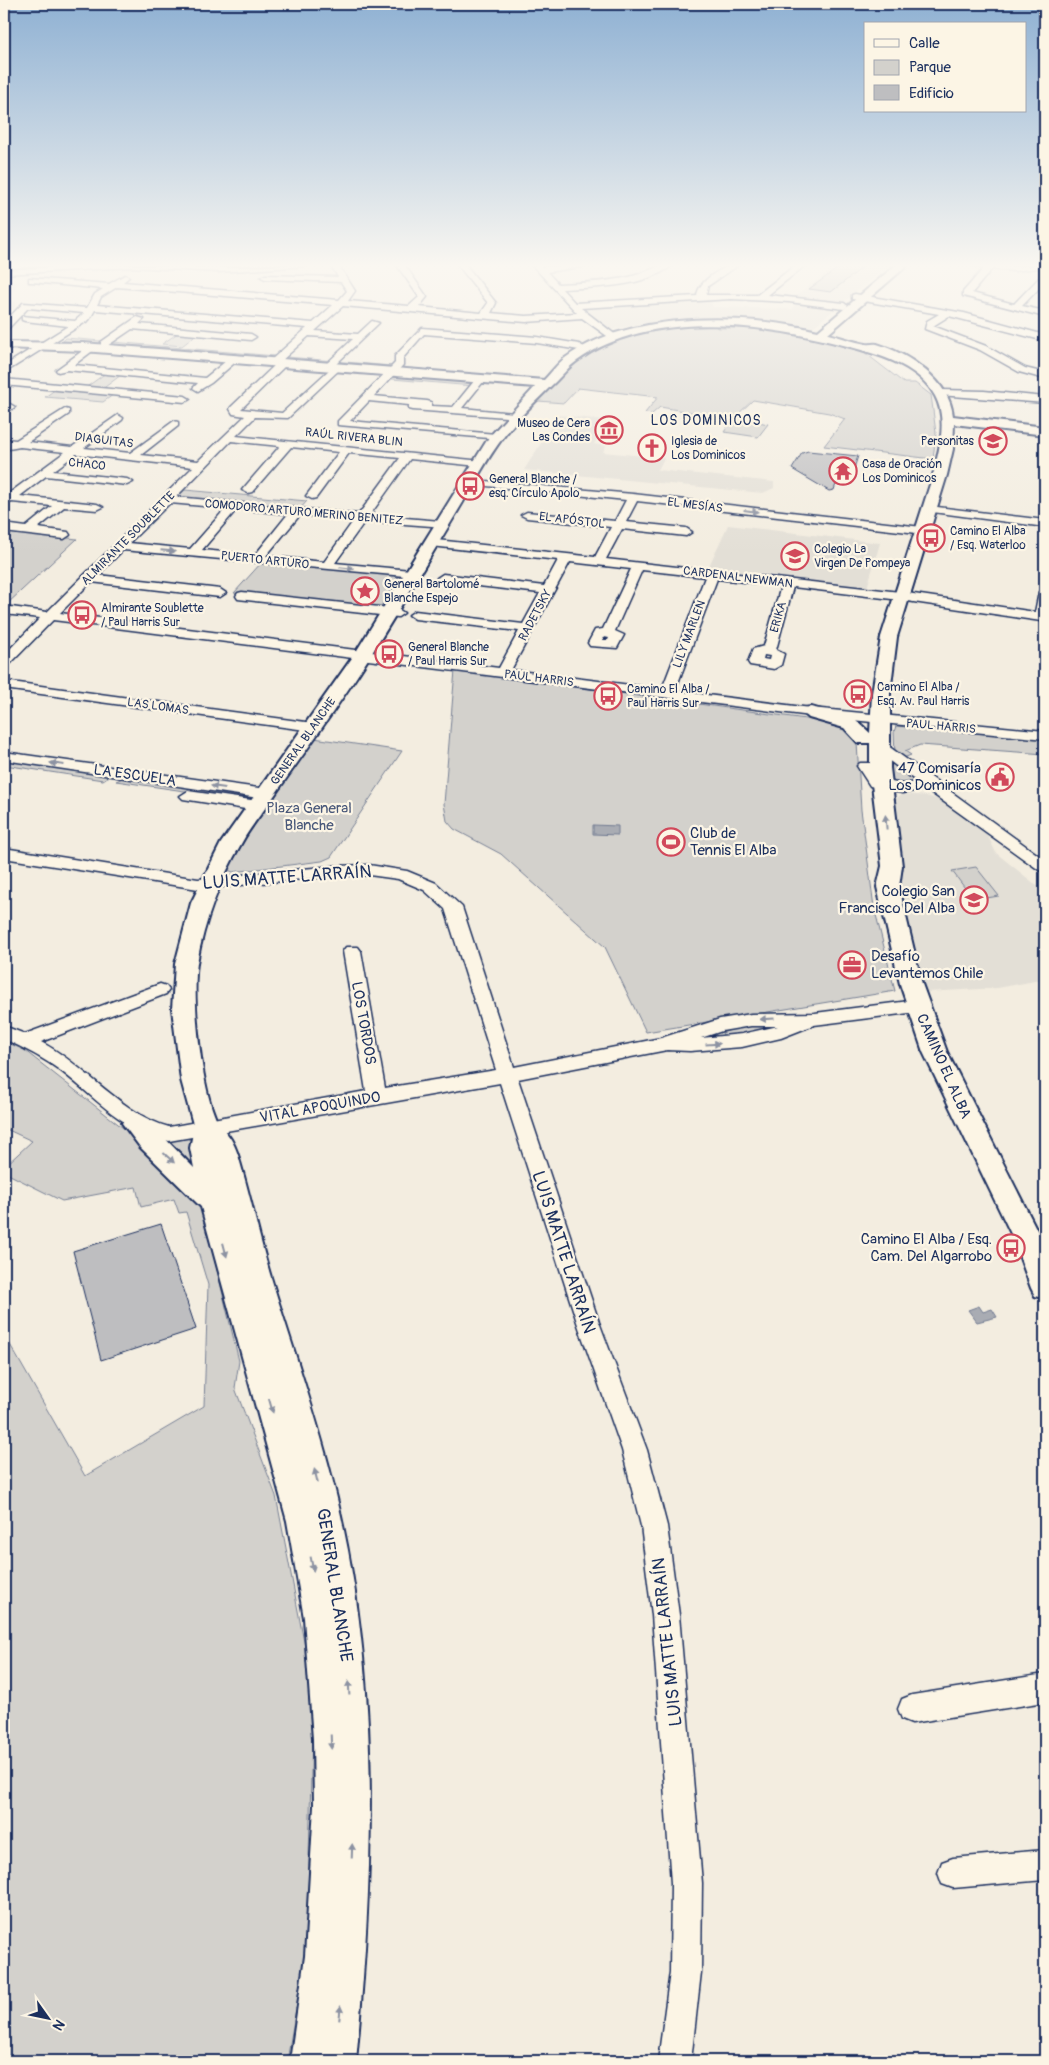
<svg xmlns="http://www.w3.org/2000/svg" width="1049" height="2065" viewBox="0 0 1049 2065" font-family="Pangolin,sans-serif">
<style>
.built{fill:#e3dfd6}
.green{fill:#d3d1cc;stroke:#778095}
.water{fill:#a9acb3;stroke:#707a91}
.building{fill:#bebec0;stroke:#1b2f5e}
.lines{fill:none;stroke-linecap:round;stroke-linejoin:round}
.minor-casing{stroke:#1b2f5e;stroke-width:3}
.major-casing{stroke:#1b2f5e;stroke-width:4}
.minor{fill:#fcf5e5;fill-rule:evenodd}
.major{fill:#fcf5e5;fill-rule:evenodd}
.oneway{fill:#8c92a2}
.labels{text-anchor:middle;stroke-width:4.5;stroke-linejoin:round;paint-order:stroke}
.far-poi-label{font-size:12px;fill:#1b2f5e;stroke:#fcf5e5;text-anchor:start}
.far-street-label{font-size:12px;fill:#1b2f5e;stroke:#fcf5e5}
.far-neighbourhood-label{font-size:14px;letter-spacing:1px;fill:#1b2f5e;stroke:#fcf5e5}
.poi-label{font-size:15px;fill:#1b2f5e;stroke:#fcf5e5;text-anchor:end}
.street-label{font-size:15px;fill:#1b2f5e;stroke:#fcf5e5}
.park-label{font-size:15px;fill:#49587a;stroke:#fcf5e5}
.near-street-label{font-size:18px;fill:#1b2f5e;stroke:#fcf5e5}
</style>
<rect width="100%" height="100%" fill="#f3ede0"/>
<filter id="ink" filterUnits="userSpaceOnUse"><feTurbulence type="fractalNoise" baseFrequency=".02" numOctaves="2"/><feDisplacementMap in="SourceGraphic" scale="10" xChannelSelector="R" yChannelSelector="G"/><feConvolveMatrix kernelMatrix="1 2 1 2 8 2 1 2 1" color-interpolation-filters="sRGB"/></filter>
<g filter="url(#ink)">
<!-- built -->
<path class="built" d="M838 264H890L813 327 761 319 708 318 639 324 607 331 582 307 710 298 713 307 792 309 799 299 793 298Z
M4 276 7 280 19 282 9 298 17 303 4 323Z
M559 415 604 420 608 423 594 444 606 446 603 452 664 458 658 470 774 482V488L763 493 524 470Z
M728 525 880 543 867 588 708 568Z
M902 794 926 796 940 800 987 834 996 853 1045 892V979L998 988 926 992 910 941 897 876 903 870 896 799Z"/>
<!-- green -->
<path class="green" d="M715 325 717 328H761L803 335 860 349 904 383H915L931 395 936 433 933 459 824 446 845 419 829 413 753 400 735 417 768 424 758 437 724 432 733 419 660 407 652 414 645 413 658 397 578 388 564 403 538 401C548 389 559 373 572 364 613 332 665 328 715 325Z
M178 333 197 334 182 346 162 344Z
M66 338 392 366 389 369 212 354 185 349 63 341Z
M106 373 121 375 97 393 113 395 103 402 45 397 56 389 81 391Z
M395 376 476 383 473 386 392 379Z
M185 490 307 501 299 510 178 497Z
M4 530 77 539 7 604 4 603Z
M262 562 399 576 380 608 234 593Z
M455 670 856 726 861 810 874 907 895 991 646 1032 605 947 501 854 454 829 447 821 444 804Z
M896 726 1045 739V754L920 745 905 751 911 755 901 759 895 754 894 732Z
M314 738 402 751 331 857 322 861 233 872 228 870 249 832Z
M888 757 920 782 917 785 887 783Z
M4 760 106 775 109 776 103 780 4 765Z
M123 778 243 795 244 797 239 799 116 781Z
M976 867 999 896 974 900 952 871Z
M774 1023 775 1026 751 1034 724 1037 722 1033 747 1024Z
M4 1041 24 1050 141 1142 202 1208 239 1361 235 1388 276 1496 313 1689 307 1944 287 2061H4V1334L85 1476 204 1406 208 1285 186 1212 179 1213 174 1199 141 1207 136 1187 62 1201 4 1172V1167L32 1141 4 1128Z
M186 1138 195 1141 204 1187 159 1142Z"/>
<!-- water -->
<path class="water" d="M593 825 618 826V835L593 834Z
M979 1306 983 1312 992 1309 997 1317 977 1322 968 1310Z"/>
<!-- building -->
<path class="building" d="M844 264H867L831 292 809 289Z
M808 451 858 456 851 478H846L845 481H837L834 490 829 491 792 469 802 453Z
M161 1224 196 1329 101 1360 73 1251Z"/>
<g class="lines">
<!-- minor casing -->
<g class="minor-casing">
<path id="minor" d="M100 264 218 268 309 264 305 266 218 272 132 267 4 274V270Z
M330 264H338L355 291 348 301 409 306 419 297 396 264H404L427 297 419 307 481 313 488 303 457 264H465L496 303 491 313 526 316 577 313 531 264H540L542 267 602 264 547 272 558 284C582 283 606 282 629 277 644 274 658 264 674 264 645 288 597 287 562 289L575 303 697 296C698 280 726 264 740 264L708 286 706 295H757L797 264H807L768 295 844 303 848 306 844 309 789 302 731 299 581 308 617 336 619 338 614 341 582 318 526 322 343 306 315 331 358 334 372 321 379 323 335 365 339 366V370L288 418 255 417 236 436 482 461 483 463 478 466 410 459 370 515 441 521 445 523V527L365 521 335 563 411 570 417 574 415 577 123 550 98 575 220 589 226 593 220 597 91 582 60 613 499 668 519 631 415 619 409 615 415 611 523 624 540 593 443 582 437 578 443 574 544 586 558 560 431 546 427 545V539L595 557 611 527 527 518 521 515 527 512 615 521 626 500 467 484 463 483V479L633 494 922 527 928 531 926 534 637 501 626 522 686 528 692 532 686 536 622 529 606 559 900 592 1035 612 1039 592 1045 588V621H1041L900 600 793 587 776 650 784 654 781 665 774 669 750 665 748 662 753 649 764 646 781 586 717 579 675 691 811 708 1045 731V739L811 716 53 620 9 665 4 666V655L40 618 4 614V606L47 612 193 467 76 454 53 471 127 479 133 482 127 485 46 476 20 496 97 504 103 507 97 510 64 507 38 528 68 532 70 535 64 539 4 532V524L26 527 52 506 12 502 4 505V497L65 452 20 447 9 449V446L4 445V439L16 440 65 409 69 410V414L28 442 72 447 118 415 123 418 122 420 84 448 130 453 174 421 178 422V426L141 455 198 461 245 416 233 414 230 409 231 407 276 364H271V360L307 328 95 310 89 320 4 373V366L68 326 25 321 22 320V316L75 321 84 313 28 308 7 330 4 331V323L23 303 87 308 95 294 103 289 32 282H29V278L109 284 125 275 129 277 123 282 339 300 347 291 341 282 265 279 261 277 265 275 338 277ZM117 287 333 305 313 323 97 305 101 297ZM309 336 353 339 325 365V369L329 370 282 413 241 409 288 363 281 361ZM231 441 280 446 242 490 248 493 252 492 291 447 339 452 306 496 312 499 316 498 349 453 400 458 359 514 176 497ZM170 503 226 508 190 549 129 543ZM237 509 288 514 255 555 202 550ZM300 515 354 520 324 562 266 556ZM570 562 631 569 603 629 595 630 588 643 590 646 617 648 624 635 615 631 642 570 705 577 662 689 511 670ZM604 637 609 638 608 640H603ZM764 655 770 656 769 660 763 659Z
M964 264 1014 267 1045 264V267L1014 271 992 269 972 293 1014 304 1039 278H1045V282L1022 306 1045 311V317L963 296V292L984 268Z
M855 294 964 313 1045 335V341L949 316 933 326 986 346 1025 368 1045 373V379L1019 372 980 350 925 329 927 321 939 314 852 299V295Z
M137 317 144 319 139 324 251 334 256 337 251 340 132 329 107 346H101V342Z
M422 328 537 337 579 344 584 347 579 350 537 343 424 334 403 358V365L374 396 427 401 431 402V406L453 407 475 380 478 379 483 382 462 408 514 413 519 416 518 418 413 410 409 409V405L369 401 350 421 496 434 501 437 500 439 338 425V421L395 363V356Z
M92 344 95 345V349L74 365 205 378 231 357 239 359 211 383 198 391 193 388 198 383 67 370 58 372 56 370Z
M4 379 185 396 190 399 185 402 4 385Z
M942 390 984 391 1045 397V403L939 395 937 393Z
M10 404 15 407 4 414V407Z
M929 506 1045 520V527L925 511V507Z
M242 592 398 609 404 613 398 617 238 599 236 596 238 593Z
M4 681 313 723 320 727 313 731 4 689Z
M879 742 884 743 1045 860V872L1039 870 926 789 902 793 870 786 857 766 860 763H870L881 780 902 784 917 782 874 749 872 746 874 743Z
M4 752 266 789 274 794 266 799 4 760Z
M188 791 258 801 266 806 258 811 183 799 180 796Z
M4 848 198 879 334 866 369 865 407 871 436 883 462 907 514 1067 661 1038 720 1019 751 1014 815 1013 917 1000 923 1002 926 1006 923 1010 917 1012 814 1025 781 1038 742 1047 690 1051 667 1050 518 1079 599 1322 647 1450 667 1526 679 1615 702 1883 701 1972 691 2061H658L670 1972 671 1883 652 1615 641 1526 622 1450 577 1322 500 1083 169 1141C119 1128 100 1101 61 1071 43 1058 24 1048 4 1039V1026L25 1034 160 984 166 986 169 990 166 994 41 1042C85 1065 123 1115 169 1127L366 1091 343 951 346 947H358L361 951 385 1088 496 1070 445 909 424 890 398 879 369 875 334 876 198 889 4 858ZM751 1026H778L742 1034 701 1038 722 1031Z
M1045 1674V1702L912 1723 902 1719 898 1709 902 1699 912 1695Z
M1045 1850V1880L953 1888 942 1884 938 1873 942 1862 953 1858Z"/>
</g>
<!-- major casing -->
<g class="major-casing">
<path id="major" d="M897 264H909L828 334C841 337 854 342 866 344 870 345 873 343 877 344 909 354 950 381 953 416L1045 427V435L954 424 953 449 947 475 897 637 890 693V768L902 866 899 887 922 984 947 1052 1040 1236 1045 1251V1299L1035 1296 1031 1288 1012 1236 923 1052 900 984 877 887 882 866 870 768V743H858L844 728 809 718 802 712 805 708 811 707 856 720 870 733 872 693 881 637 933 475C939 450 948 420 935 396 920 368 886 357 858 349 773 325 655 306 577 361 567 368 561 377 552 385 536 401 519 417 505 435 486 459 472 488 456 514 428 560 401 607 372 653 341 702 307 749 274 796 263 812 250 827 241 844 220 880 204 922 197 963 192 1000 201 1090 218 1123 221 1127 230 1136 232 1141 235 1146 239 1157 240 1162 251 1199 259 1237 270 1274 289 1337 311 1399 328 1463 382 1660 375 1860 356 2061H290L305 1956 314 1806 313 1739 304 1618 287 1521 201 1207 140 1147 122 1123 126 1117 135 1114 144 1117 194 1168 190 1148 194 1128 181 1080 172 1009 175 964 191 903 221 843 354 655 489 437 535 387 83 351 4 348V342L83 343 544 380C551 373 557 364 565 358 628 311 745 313 818 331Z"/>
</g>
<!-- minor -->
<use href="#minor" class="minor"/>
<!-- major -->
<use href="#major" class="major"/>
</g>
<!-- one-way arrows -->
<defs><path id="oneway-solid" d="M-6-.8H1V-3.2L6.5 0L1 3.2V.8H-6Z" transform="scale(1.25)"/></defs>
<g class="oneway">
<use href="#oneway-solid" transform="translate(751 511) rotate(7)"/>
<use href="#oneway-solid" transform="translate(168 551) rotate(5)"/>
<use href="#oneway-solid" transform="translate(347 568) rotate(6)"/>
<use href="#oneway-solid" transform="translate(57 764) rotate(-172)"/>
<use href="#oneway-solid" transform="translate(218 787) rotate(-172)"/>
<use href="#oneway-solid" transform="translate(886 822) rotate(-95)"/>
<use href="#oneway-solid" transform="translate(767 1019) rotate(176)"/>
<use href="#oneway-solid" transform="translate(713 1044) rotate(-4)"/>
<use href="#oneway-solid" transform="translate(169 1158) rotate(42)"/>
<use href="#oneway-solid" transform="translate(225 1250) rotate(75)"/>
<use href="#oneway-solid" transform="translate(271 1406) rotate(74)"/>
<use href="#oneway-solid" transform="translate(316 1476) rotate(-104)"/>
<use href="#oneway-solid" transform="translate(312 1564) rotate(79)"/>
<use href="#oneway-solid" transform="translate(349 1688) rotate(-93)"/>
<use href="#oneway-solid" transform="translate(331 1742) rotate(88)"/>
<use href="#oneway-solid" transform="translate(352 1851) rotate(-88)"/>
<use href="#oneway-solid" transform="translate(340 2013) rotate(-84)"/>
</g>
</g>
<!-- sky -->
<linearGradient id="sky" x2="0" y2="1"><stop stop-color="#8fb1d3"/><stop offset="0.48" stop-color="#faf7f1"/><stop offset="1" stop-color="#faf7f1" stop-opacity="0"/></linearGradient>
<rect width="1049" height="553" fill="url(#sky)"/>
<!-- icons -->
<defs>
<g id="museum-ring" transform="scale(1.4375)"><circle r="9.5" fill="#fcf5e5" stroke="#d1495b" stroke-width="1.5"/><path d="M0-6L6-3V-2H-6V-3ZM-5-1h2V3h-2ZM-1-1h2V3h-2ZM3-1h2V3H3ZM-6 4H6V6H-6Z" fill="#d1495b"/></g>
<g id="school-ring" transform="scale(1.4375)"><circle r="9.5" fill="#fcf5e5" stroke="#d1495b" stroke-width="1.5"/><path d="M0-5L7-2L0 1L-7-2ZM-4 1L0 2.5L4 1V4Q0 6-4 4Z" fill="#d1495b"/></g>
<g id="church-ring" transform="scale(1.4375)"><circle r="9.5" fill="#fcf5e5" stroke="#d1495b" stroke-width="1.5"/><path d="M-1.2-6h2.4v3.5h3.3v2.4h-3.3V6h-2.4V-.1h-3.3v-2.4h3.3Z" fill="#d1495b"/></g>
<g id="temple-ring" transform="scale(1.4375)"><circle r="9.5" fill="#fcf5e5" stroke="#d1495b" stroke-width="1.5"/><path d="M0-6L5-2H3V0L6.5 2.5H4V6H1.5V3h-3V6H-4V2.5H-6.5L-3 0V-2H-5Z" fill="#d1495b"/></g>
<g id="bus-ring" transform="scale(1.4375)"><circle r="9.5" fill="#fcf5e5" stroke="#d1495b" stroke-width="1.5"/><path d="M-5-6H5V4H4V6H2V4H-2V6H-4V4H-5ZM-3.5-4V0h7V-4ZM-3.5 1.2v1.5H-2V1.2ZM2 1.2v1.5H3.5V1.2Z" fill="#d1495b"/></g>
<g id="sight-ring" transform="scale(1.4375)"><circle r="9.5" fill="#fcf5e5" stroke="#d1495b" stroke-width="1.5"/><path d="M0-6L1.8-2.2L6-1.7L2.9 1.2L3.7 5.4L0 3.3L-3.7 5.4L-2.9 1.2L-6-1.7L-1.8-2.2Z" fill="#d1495b"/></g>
<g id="civic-ring" transform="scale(1.4375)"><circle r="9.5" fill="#fcf5e5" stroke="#d1495b" stroke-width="1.5"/><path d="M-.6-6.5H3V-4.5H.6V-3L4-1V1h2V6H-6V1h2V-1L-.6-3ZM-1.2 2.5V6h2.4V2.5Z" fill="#d1495b"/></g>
<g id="stadium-ring" transform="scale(1.4375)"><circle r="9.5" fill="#fcf5e5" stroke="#d1495b" stroke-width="1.5"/><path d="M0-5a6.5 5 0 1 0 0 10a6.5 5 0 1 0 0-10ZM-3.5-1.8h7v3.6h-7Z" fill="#d1495b"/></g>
<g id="office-ring" transform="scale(1.4375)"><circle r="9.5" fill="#fcf5e5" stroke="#d1495b" stroke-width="1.5"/><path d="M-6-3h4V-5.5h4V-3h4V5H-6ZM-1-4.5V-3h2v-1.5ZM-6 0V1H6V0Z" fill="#d1495b"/></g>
</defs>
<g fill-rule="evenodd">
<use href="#museum-ring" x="609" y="430"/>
<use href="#school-ring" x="993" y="441"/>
<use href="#church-ring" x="652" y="448"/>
<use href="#temple-ring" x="843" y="471"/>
<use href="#bus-ring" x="470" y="486"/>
<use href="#bus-ring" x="931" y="538"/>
<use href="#school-ring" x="795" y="556"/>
<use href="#sight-ring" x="365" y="591"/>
<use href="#bus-ring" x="82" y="615"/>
<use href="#bus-ring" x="389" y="654"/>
<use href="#bus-ring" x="858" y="694"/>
<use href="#bus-ring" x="608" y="696"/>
<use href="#civic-ring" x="1000" y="777"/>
<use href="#stadium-ring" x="671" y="842"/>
<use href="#school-ring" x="974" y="900"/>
<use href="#office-ring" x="852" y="965"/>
<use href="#bus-ring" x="1011" y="1248"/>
</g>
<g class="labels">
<!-- far-poi labels -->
<g class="far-poi-label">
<text x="590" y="427" text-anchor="end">Museo de Cera<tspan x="590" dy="14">Las Condes</tspan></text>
<text x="671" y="445">Iglesia de<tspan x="671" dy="14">Los Dominicos</tspan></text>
<text x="974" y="445" text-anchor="end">Personitas</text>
<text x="862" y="468">Casa de Oración<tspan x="862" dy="14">Los Dominicos</tspan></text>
<text x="489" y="483">General Blanche /<tspan x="489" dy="14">esq. Círculo Apolo</tspan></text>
<text x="950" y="535">Camino El Alba<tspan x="950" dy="14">/ Esq. Waterloo</tspan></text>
<text x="814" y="553">Colegio La<tspan x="814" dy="14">Virgen De Pompeya</tspan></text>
<text x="384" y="588">General Bartolomé<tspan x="384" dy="14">Blanche Espejo</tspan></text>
<text x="101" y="612">Almirante Soublette<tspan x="101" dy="14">/ Paul Harris Sur</tspan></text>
<text x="408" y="651">General Blanche<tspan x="408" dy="14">/ Paul Harris Sur</tspan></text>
<text x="877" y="691">Camino El Alba /<tspan x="877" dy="14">Esq. Av. Paul Harris</tspan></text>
<text x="627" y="693">Camino El Alba /<tspan x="627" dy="14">Paul Harris Sur</tspan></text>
</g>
<!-- far-street labels -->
<g class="far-street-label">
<text transform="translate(354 437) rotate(6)" y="4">RAÚL RIVERA BLIN</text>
<text transform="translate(104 440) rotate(7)" y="4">DIAGUITAS</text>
<text transform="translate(87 464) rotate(6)" y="4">CHACO</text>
<text transform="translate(695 505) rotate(7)" y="4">EL MESÍAS</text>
<text transform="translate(304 512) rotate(5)" y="4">COMODORO ARTURO MERINO BENITEZ</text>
<text transform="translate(572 520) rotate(7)" y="4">EL APÓSTOL</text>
<text transform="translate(128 538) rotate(-45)" y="4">ALMIRANTE SOUBLETTE</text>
<text transform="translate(265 560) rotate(6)" y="4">PUERTO ARTURO</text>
<text transform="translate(738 577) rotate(7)" y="4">CARDENAL NEWMAN</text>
<text transform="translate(535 615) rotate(-62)" y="4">RADETSKY</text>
<text transform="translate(778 617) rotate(-74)" y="4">ERIKA</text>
<text transform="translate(689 634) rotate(-69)" y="4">LILY MARLEN</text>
<text transform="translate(539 678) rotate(7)" y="4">PAUL HARRIS</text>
<text transform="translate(158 706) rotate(8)" y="4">LAS LOMAS</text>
<text transform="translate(941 726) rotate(5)" y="4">PAUL HARRIS</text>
<text transform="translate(303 741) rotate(-55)" y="4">GENERAL BLANCHE</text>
</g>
<!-- far-neighbourhood labels -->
<g class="far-neighbourhood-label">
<text x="706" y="425">LOS DOMINICOS</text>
</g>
<!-- poi labels -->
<g class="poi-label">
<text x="981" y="773">47 Comisaría<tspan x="981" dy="17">Los Dominicos</tspan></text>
<text x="690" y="838" text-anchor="start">Club de<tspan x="690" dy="17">Tennis El Alba</tspan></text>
<text x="955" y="896">Colegio San<tspan x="955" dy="17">Francisco Del Alba</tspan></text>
<text x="871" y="961" text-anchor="start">Desafío<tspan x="871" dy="17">Levantemos Chile</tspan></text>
<text x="992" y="1244">Camino El Alba / Esq.<tspan x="992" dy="17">Cam. Del Algarrobo</tspan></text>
</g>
<!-- street labels -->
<g class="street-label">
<text transform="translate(135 775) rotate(8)" y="5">LA ESCUELA</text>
<text transform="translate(364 1023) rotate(80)" y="5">LOS TORDOS</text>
<text transform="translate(944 1066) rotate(66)" y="5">CAMINO EL ALBA</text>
<text transform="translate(320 1107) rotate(-10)" y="5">VITAL APOQUINDO</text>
</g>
<!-- park labels -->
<g class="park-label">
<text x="309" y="813">Plaza General<tspan x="309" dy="17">Blanche</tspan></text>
</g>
<!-- near-street labels -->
<g class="near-street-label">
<text transform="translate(287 877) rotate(-4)" y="6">LUIS MATTE LARRAÍN</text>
<text transform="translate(564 1252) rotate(72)" y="6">LUIS MATTE LARRAÍN</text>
<text transform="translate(335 1585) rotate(81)" y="6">GENERAL BLANCHE</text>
<text transform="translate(667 1642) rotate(-96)" y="6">LUIS MATTE LARRAÍN</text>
</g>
</g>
<!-- margin -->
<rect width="1049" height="2065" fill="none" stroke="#fcf5e5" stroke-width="20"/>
<rect x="10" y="10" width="1029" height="2045" fill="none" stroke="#1b2f5e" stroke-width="2" filter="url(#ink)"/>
<!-- legend -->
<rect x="864" y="22" width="162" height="90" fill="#fcf5e5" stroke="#a2a6af"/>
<rect x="874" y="39" width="25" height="8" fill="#fcf5e5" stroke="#a2a6af"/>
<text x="909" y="48" font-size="15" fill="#1b2f5e">Calle</text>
<rect x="874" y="60" width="25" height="15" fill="#d3d1cc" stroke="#a2a6af"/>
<text x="909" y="72" font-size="15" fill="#1b2f5e">Parque</text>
<rect x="874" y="85" width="25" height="15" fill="#bebec0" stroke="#a2a6af"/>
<text x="909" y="98" font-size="15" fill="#1b2f5e">Edificio</text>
<!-- north arrow -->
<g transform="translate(48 2018) rotate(123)" stroke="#fcf5e5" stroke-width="4" paint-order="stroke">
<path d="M0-4L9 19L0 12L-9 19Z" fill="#1b2f5e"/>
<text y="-8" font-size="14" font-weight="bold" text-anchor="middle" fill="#1b2f5e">N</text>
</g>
</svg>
